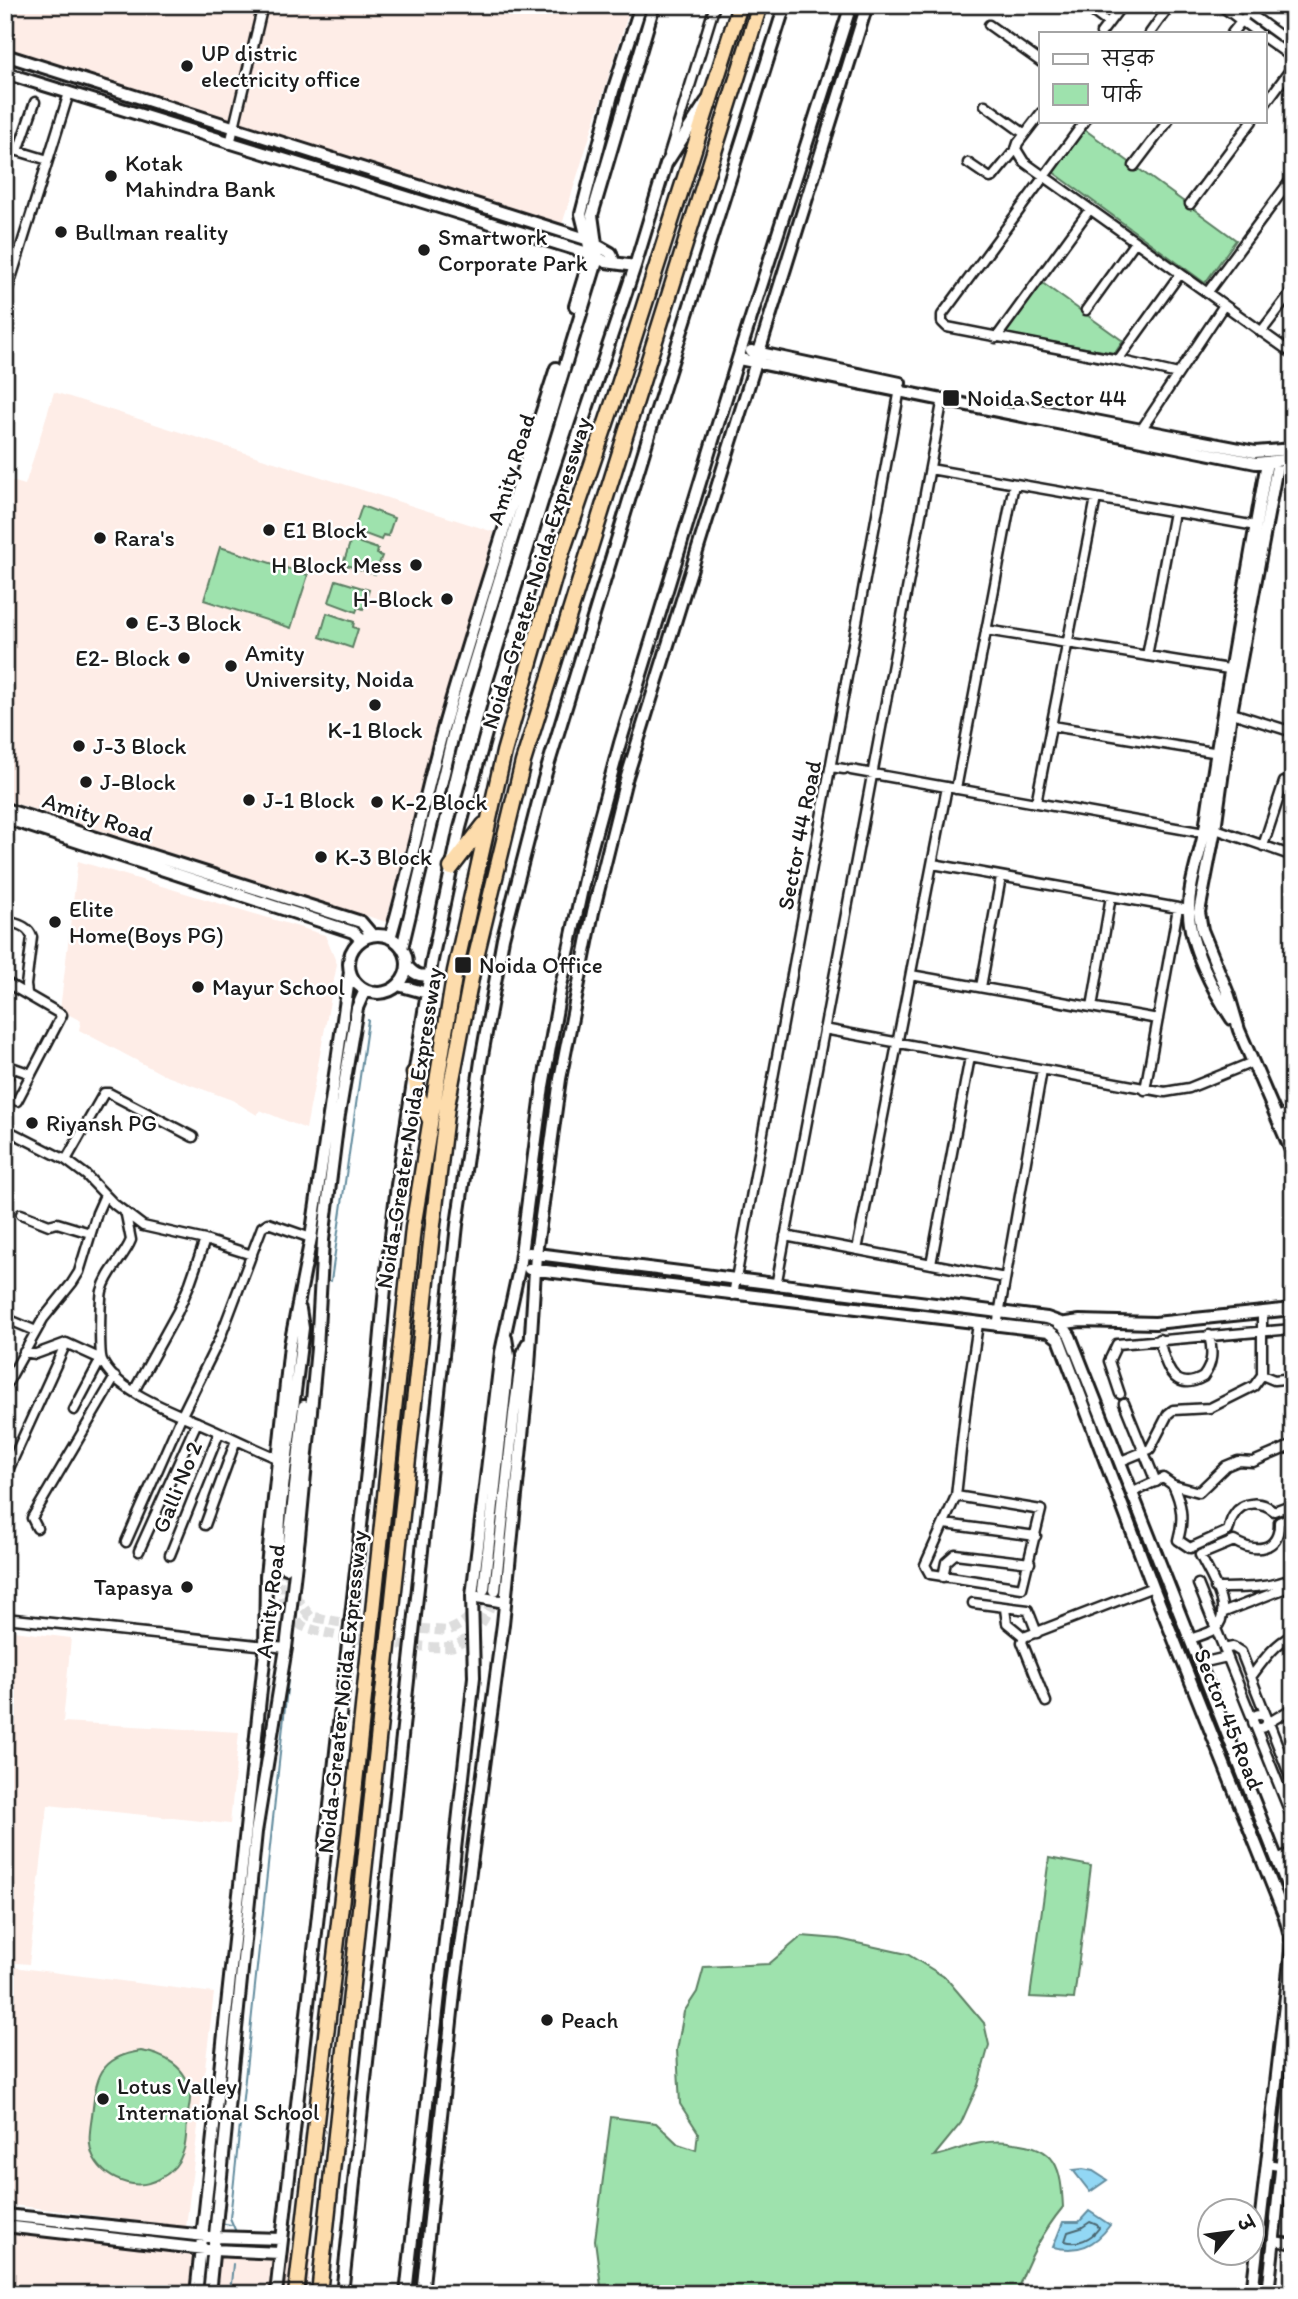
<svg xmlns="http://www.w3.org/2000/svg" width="1298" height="2299" viewBox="0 0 1298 2299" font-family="Itim,'Playpen Sans Deva',sans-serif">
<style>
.built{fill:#feede7}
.green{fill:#9ee2ad;stroke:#5d7f64;stroke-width:2}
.water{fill:#92d7f4;stroke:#638c9e;stroke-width:2}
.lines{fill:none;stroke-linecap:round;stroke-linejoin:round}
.shore{stroke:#4b6772;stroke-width:2}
.stream{stroke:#638c9e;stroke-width:2}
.secondary-tunnel{stroke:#ddd;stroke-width:10;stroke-dasharray:10 5;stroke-linecap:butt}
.street-casing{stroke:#1c1c1c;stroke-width:13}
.secondary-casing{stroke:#1c1c1c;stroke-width:16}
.highway-casing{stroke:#1c1c1c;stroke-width:19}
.street{stroke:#fff;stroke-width:8}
.secondary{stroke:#fff;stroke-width:10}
.highway{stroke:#fddcac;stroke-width:14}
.poi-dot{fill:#1c1c1c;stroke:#fff;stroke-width:2.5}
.labels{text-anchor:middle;stroke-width:5;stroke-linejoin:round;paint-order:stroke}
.poi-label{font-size:23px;fill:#1c1c1c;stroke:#fff;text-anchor:start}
.street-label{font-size:23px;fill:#1c1c1c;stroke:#fff}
</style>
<rect width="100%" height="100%" fill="#fff"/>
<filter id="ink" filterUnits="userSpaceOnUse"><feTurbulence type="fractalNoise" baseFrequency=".0143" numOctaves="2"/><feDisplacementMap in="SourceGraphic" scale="14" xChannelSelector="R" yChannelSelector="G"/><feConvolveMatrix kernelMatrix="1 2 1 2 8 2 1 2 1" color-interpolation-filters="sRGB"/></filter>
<g filter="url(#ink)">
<!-- built -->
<path class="built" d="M5 5H631L560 231 5 57Z
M54 392 494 532 386 922 5 800V479L25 485Z
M78 861 325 935 337 964 306 1129 260 1110 257 1115 232 1100 164 1075 79 1030 81 1021 60 1010Z
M5 1630 71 1638 63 1722 239 1732 230 1824 48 1805 29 1964 5 1962Z
M5 1966 214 1993 186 2227 5 2204Z
M5 2215 312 2253 307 2294H5Z"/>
<!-- green -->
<path class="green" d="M1084 129 1236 240 1205 283 1053 172Z
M1041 282 1123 341 1115 353 1005 334Z
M362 506 394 518 388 536 383 535 381 540 354 530Z
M351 540 378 549 377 554 382 556 375 574 343 564Z
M220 547 308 575 291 628 204 600Z
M336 580 369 590 363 609 358 607 356 612 329 602Z
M327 613 354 622 353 627 358 629 352 648 320 637Z
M1049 1858 1091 1866 1074 1999 1030 1997Z
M802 1936 839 1939 907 1954 946 1978 984 2023 989 2045 978 2085 961 2123 934 2156C948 2154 962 2147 976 2144 987 2141 1003 2141 1014 2143 1057 2147 1061 2168 1063 2207 1041 2234 1027 2261 1016 2294H602L595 2240 611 2117 656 2123 678 2144 696 2150 698 2132 680 2104 677 2050 684 2012 697 1992 704 1967 769 1964Z
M141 2051C163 2054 188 2067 190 2093 191 2101 188 2111 187 2120 186 2130 187 2142 183 2152 176 2174 150 2189 127 2183 112 2179 101 2171 94 2158 87 2144 90 2130 92 2116 96 2079 98 2057 141 2051Z"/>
<!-- water -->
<path class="water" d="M1083 2169 1093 2171 1107 2180 1090 2192 1073 2170Z
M1089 2211 1110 2225C1095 2246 1078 2253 1053 2247L1063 2222H1079Z"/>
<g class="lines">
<!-- shore -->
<path class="shore" d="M1090 2222 1097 2225 1099 2228C1091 2239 1078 2245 1065 2241L1068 2232 1081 2228Z"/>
<!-- stream -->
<path class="stream" d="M331 1281 368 1020
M220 2223 231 2225
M236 2232 230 2218 234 2181 289 1670
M230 2294 233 2264"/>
<!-- secondary-tunnel -->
<path class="secondary-tunnel" d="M277 1567C280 1590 282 1609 301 1625 314 1635 437 1652 454 1646 475 1639 490 1613 494 1593
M286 1568 297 1599 310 1616 338 1622 447 1631C466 1624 479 1610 483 1591"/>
<!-- street casing -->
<g class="street-casing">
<path id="street" d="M1084 5 1108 23
M1220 5 1258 33
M1238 5 1293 45
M989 25 1041 62
M1101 33 1122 5
M1150 33 1170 5
M1232 33 1244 18
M1265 38 1293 58
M1265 104 1293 66
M985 105 1025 134
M1041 113 1018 143 1016 149 1024 162 1293 354
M1085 121 942 315V322L947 327 1118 360 1178 374
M230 144 263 5
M5 147 48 160
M18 151 35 102
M669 154 715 5
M968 163 990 178 993 177 1016 149
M1134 166 1168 121
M1190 204 1252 121
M1207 293 1293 177
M5 298 69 93
M1086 310 1135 242
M1261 332 1293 290
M996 338 1090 209
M1118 360 1180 274
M1141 430 1224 305
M930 469 1256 526
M986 630 1235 670
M1147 656 1174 512
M1229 712 1293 732
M1052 726 1219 753
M831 767 844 769
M851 770 1204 833
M956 789 1014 484
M1036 803 1096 498
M1210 827 1293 856
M1263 846 1284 782
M933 864 1189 910
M5 920C16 924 28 925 32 937L26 985 27 993
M911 975 1158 1019
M5 982 62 1015 17 1101
M981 987 1001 877
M1092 1007 1111 896
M824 1029 1165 1092 1189 1088 1253 1062
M5 1080 14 1068 31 1074
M1145 1090 1178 908
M1277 1117 1293 1111
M5 1129 66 1160 86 1175 114 1204 143 1226 205 1240 252 1255
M66 1160 104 1093H109L193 1137
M21 1214 49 1225 57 1223 90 1233
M126 1215 131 1240C124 1258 107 1271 102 1291 100 1300 99 1353 102 1360 114 1390 171 1411 199 1423 225 1434 250 1447 277 1458
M785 1236 1005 1278
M857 1250 947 787
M931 1264 970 1057
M776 1286 943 398
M733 1295 900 389
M5 1318 36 1331
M997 1326 1042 1070
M1159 1339C1164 1361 1172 1395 1203 1377 1213 1364 1213 1351 1209 1335
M24 1352 36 1354 66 1343 101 1359
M1262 1375 1274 1380 1293 1378
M5 1387 43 1319 72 1283 79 1272 97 1213 105 1195
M134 1391 178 1311 190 1283 205 1240
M1120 1394 1109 1361 1117 1344 1293 1329
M1124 1403 1156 1482
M74 1410 101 1359
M1121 1461 1150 1449 1168 1414 1173 1410 1210 1408 1254 1386 1262 1375V1313
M5 1477 66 1343
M1173 1485C1182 1504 1184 1520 1178 1540L1190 1548 1228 1531C1230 1526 1230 1520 1234 1515 1243 1500 1262 1501 1274 1511L1293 1504
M1133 1492 1163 1478 1173 1485 1199 1492 1226 1466 1238 1461 1253 1462 1293 1445
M956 1496 1041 1510 1022 1588 930 1574 925 1565 956 1496 966 1405 978 1324
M945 1524 1036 1536
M205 1525 236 1440
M37 1528 32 1518 115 1377
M126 1542 181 1417 220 1338 262 1227 268 1223 311 1238
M139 1551 197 1422
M170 1555 219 1433
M943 1577 946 1562 955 1554 1030 1563
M1198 1584 1293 1820
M1215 1588C1242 1588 1268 1589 1293 1578
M973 1603 1028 1610 1037 1633
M1005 1609 1007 1623 1024 1637
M1222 1613 1286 1588
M5 1618 286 1648
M1190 1639C1198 1636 1211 1633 1216 1628 1234 1609 1209 1574 1200 1555L1234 1541C1254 1553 1280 1552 1279 1522L1293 1516
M1224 1649 1233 1647 1241 1652 1293 1784
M1201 1663 1227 1657
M1251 1677C1263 1661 1274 1644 1293 1635
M1046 1702 1022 1642 1024 1637 1153 1587
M1253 1721a7 7 0 1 1 14 0a7 7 0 1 1-14 0Z
M1268 1723 1293 1708
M1277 1859 1293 1852
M1266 2164 1293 2168
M1274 2241 1293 2244"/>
</g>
<!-- secondary casing -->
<g class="secondary-casing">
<path id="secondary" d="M5 55 586 239 611 253 614 263
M5 73 591 254 606 262 635 266
M575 306 591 254 581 214 613 91 641 5
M751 351 900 383
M739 359 1256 463 1293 459
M1018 406 1255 452 1293 449
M1278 461 1231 713 1215 829 1199 912 1202 930 1229 996 1239 1030 1293 1155
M5 809 361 922 372 935
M5 818 353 932 362 940
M349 964a29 29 0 1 1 58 0a29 29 0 1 1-58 0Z
M390 938C411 867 425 794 445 722 479 603 518 486 556 368
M402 948 457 718 598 258 592 215 654 5
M407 966C414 974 419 977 429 975
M398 985 427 993
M1232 1019C1214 992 1189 945 1189 912 1188 882 1202 852 1206 823 1223 702 1246 582 1267 462
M529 1253 1047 1318 1061 1323 1070 1336 1293 1900
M529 1269 1049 1331 1059 1339 1153 1587 1285 1917 1292 1943 1252 2294
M1059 1324 1080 1321 1155 1323 1293 1309
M277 1567 281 1504 303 1328 300 1309
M286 1568 304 1406
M484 1589 509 1356 506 1338
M495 1590 514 1414 522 1356 527 1344
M472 1596 505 1602
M5 2215 215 2237 282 2239
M5 2226 213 2250 280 2253
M196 2294 265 1652 266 1576 290 1345 311 1238 350 972
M209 2294 256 1832 286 1648 299 1537 317 1348 323 1240 337 1127 357 1008 365 990
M276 2294 375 1399 385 1288 397 1185 432 960 460 828 499 686 555 504 635 266 666 164 706 102
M342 2294 457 1225 481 1061 503 938 544 779 652 425 785 5
M406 2294 474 1677 472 1596 501 1352 519 1269 543 1086 561 986 588 861 620 743 741 349 851 5
M422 2294 455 1984 503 1624 529 1367 536 1254 560 1079 593 912 625 783 867 5
M1268 2294 1293 2056"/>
</g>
<!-- highway casing -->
<g class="highway-casing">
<path id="highway" d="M451 868 484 825
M414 1073 419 1097 430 1120
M296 2294 354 1793 413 1228 455 971 504 752 559 561 616 394 740 5
M319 2294 432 1233 447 1106 472 973 523 762 760 5"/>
</g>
<!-- street -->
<use href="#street" class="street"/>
<!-- secondary -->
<use href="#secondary" class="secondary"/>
<!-- highway -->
<use href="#highway" class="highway"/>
</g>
</g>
<!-- markers -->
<g class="poi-dot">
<circle cx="187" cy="66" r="7"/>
<circle cx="111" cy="176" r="7"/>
<circle cx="61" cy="232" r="7"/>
<circle cx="424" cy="250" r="7"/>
<rect x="942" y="389" width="18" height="18" rx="3.5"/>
<circle cx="269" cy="530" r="7"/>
<circle cx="100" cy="538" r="7"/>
<circle cx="416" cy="565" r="7"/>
<circle cx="447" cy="599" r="7"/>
<circle cx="132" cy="623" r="7"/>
<circle cx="184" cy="658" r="7"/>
<circle cx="231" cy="666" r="7"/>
<circle cx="375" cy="705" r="7"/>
<circle cx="79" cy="746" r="7"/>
<circle cx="86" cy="782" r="7"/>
<circle cx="249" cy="800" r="7"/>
<circle cx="377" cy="802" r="7"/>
<circle cx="321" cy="857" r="7"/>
<circle cx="55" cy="922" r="7"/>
<rect x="454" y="956" width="18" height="18" rx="3.5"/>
<circle cx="198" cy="987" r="7"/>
<circle cx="32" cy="1123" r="7"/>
<circle cx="187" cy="1587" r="7"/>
<circle cx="547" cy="2020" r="7"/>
<circle cx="103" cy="2099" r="7"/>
</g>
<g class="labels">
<!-- poi labels -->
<g class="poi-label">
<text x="201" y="61">UP distric<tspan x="201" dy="26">electricity office</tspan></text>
<text x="125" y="171">Kotak<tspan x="125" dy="26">Mahindra Bank</tspan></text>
<text x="75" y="240">Bullman reality</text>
<text x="438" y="245">Smartwork<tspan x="438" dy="26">Corporate Park</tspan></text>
<text x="967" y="406">Noida Sector 44</text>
<text x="283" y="538">E1 Block</text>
<text x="114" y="546">Rara's</text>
<text x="402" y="573" text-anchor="end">H Block Mess</text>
<text x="433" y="607" text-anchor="end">H-Block</text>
<text x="146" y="631">E-3 Block</text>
<text x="245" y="661">Amity<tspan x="245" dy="26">University, Noida</tspan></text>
<text x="170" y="666" text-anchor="end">E2- Block</text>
<text x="375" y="738" text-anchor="middle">K-1 Block</text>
<text x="93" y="754">J-3 Block</text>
<text x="100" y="790">J-Block</text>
<text x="263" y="808">J-1 Block</text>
<text x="391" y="810">K-2 Block</text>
<text x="335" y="865">K-3 Block</text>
<text x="69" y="917">Elite<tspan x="69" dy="26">Home(Boys PG)</tspan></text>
<text x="479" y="973">Noida Office</text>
<text x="212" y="995">Mayur School</text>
<text x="46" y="1131">Riyansh PG</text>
<text x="173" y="1595" text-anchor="end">Tapasya</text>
<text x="561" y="2028">Peach</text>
<text x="117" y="2094">Lotus Valley<tspan x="117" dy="26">International School</tspan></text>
</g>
<!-- street labels -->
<g class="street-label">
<text transform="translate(511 469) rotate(-73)" y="8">Amity Road</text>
<text transform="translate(536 573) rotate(-73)" y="8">Noida-Greater Noida Expressway</text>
<text transform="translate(98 817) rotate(18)" y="8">Amity Road</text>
<text transform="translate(799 835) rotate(-79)" y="8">Sector 44 Road</text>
<text transform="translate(409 1128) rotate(-81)" y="8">Noida-Greater Noida Expressway</text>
<text transform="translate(177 1487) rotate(-68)" y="8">Galli No 2</text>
<text transform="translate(270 1601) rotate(-83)" y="8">Amity Road</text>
<text transform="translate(342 1692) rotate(-84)" y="8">Noida-Greater Noida Expressway</text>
<text transform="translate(1229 1719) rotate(68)" y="8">Sector 45 Road</text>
</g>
</g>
<!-- margin -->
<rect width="1298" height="2299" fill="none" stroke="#fff" stroke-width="28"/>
<rect x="14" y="14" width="1270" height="2271" fill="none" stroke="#1c1c1c" stroke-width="2.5" filter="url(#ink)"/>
<!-- legend -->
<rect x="1039" y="32" width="228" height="91" fill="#ffffff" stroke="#a4a4a4" stroke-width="2"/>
<rect x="1053" y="54" width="35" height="10" fill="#ffffff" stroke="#a4a4a4" stroke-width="2"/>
<text x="1102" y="66" font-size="21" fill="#1c1c1c">सड़क</text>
<rect x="1053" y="84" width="35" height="21" fill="#9ee2ad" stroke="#a4a4a4" stroke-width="2"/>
<text x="1102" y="102" font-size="21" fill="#1c1c1c">पार्क</text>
<!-- north arrow -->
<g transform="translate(1231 2232) rotate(61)"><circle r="33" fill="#ffffff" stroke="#a4a4a4" stroke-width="2"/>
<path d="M0-5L12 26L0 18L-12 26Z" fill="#1c1c1c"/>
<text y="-10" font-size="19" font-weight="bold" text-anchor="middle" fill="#1c1c1c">उ</text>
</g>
</svg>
